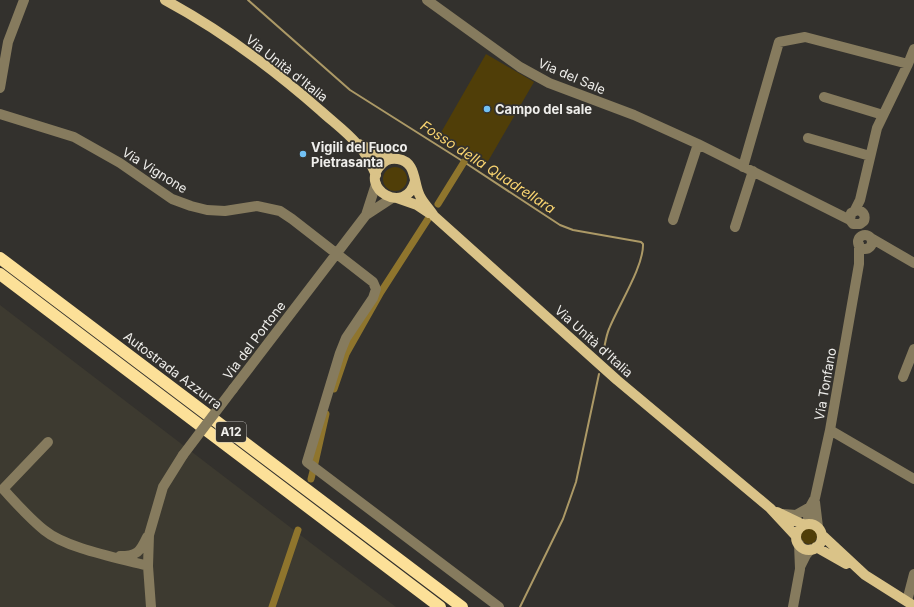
<svg xmlns="http://www.w3.org/2000/svg" width="914" height="607" viewBox="0 0 914 607" font-family="Inter,sans-serif">
	<rect width="100%" height="100%" fill="#33312d"/>
	<!-- built -->
	<path fill="#3d3a30" d="M0 305 320 550 396 607H0Z"/>
	<!-- green -->
	<path fill="#503e08" d="M486 54 534 82 487 163 439 136Z
		M383 179a12 12 0 1 1 24 0a12 12 0 1 1-24 0Z
		M801 536a8 8 0 1 1 16 0a8 8 0 1 1-16 0Z"/>
	<g fill="none" stroke-linecap="round" stroke-linejoin="round">
		<!-- stream -->
		<path stroke="#ac9966" stroke-width="2" d="M248 0 350 90 464 162 560 225 573 230 641 242 643 244C644 266 618 306 609 329 606 336 605 345 603 353
			M520 607 563 519 576 482 599 374"/>
		<!-- canal -->
		<path stroke="#8f752d" stroke-width="7" d="M438 204 464 162
			M334 389 346 354 381 292 428 219
			M315 463 326 414
			M311 479 313 471
			M272 607 298 530"/>
		<!-- minor -->
		<path stroke="#867b5e" stroke-width="10" d="M427 0 520 67 549 83 634 115 698 144 850 220
			M0 88 8 42 24 0
			M824 97 883 115
			M0 114 74 137 120 163 172 199 191 206 207 210 225 211 257 206 280 211 292 219 373 282 376 289 373 298 346 338 340 353 307 462 499 607
			M808 138 870 156
			M743 167 779 42 805 37 908 64
			M855 210 860 200 877 128 908 64 914 49
			M851 213 857 210C863 211 866 215 864 221L860 224H853L850 220 851 214
			M366 215 376 184
			M673 220 698 144
			M735 227 753 171
			M858 242a7 7 0 1 1 14 0a7 7 0 1 1-14 0Z
			M871 238 914 263
			M903 377 914 349
			M233 389 366 215 392 198
			M830 430 914 479
			M48 442 3 489C16 503 29 518 44 530 67 549 119 558 148 566
			M815 502 818 527
			M783 514 796 515 810 507
			M807 524 810 507 815 498 830 430 859 264V244
			M120 556C137 556 140 552 147 537
			M800 567 806 555 811 549
			M907 601 914 574
			M151 607 148 566 149 535 163 487 183 455
			M793 607 800 569 799 544"/>
		<!-- major -->
		<path stroke="#dac388" stroke-width="10" d="M165 0C221 30 273 69 321 111 333 122 347 132 357 144 366 153 371 164 376 175
			M359 144 392 159
			M415 181C406 217 358 188 381 165 385 160 392 158 398 159 417 162 413 183 420 196 423 203 430 209 434 216L617 380 770 508 796 536
			M397 198 417 205 429 213
			M777 512 804 525
			M796 537a13 13 0 1 1 26 0a13 13 0 1 1-26 0Z
			M822 535 865 575 914 606
			M816 547 846 564"/>
		<!-- highway -->
		<path stroke="#fce098" stroke-width="12" d="M0 258 462 607
			M0 274 440 607"/>
		<!-- minor-bridge -->
		<path stroke="#867b5e" stroke-width="10" d="M183 455 233 389"/>
	</g>
	<!-- markers -->
	<g fill="#72c1f5" stroke="#33312d" stroke-width="1.5">
		<circle cx="487" cy="109" r="4"/>
		<circle cx="303" cy="154" r="4"/>
	</g>
	<g text-anchor="middle" stroke-width="3.5" stroke-linejoin="round" paint-order="stroke">
		<!-- shield labels -->
		<rect fill="#33312d" stroke="#b7b5b2" stroke-width="1" x="216" y="422" width="30" height="20" rx="3"/>
		<g font-size="12" font-weight="bold" fill="#efeeeb">
			<text x="231" y="436">A12</text>
		</g>
		<!-- street labels -->
		<g font-size="13" fill="#efeeeb" stroke="#33312d">
			<text transform="translate(287 68) rotate(38)" y="5">Via Unità d'Italia</text>
			<text transform="translate(572 76) rotate(23)" y="5">Via del Sale</text>
			<text transform="translate(155 170) rotate(32)" y="5">Via Vignone</text>
			<text transform="translate(254 340) rotate(-53)" y="5">Via del Portone</text>
			<text transform="translate(594 341) rotate(42)" y="5">Via Unità d'Italia</text>
			<text transform="translate(173 370) rotate(37)" y="5">Autostrada Azzurra</text>
			<text transform="translate(825 384) rotate(-80)" y="5">Via Tonfano</text>
		</g>
		<!-- poi labels -->
		<g font-size="13" font-weight="bold" fill="#efeeeb" stroke="#33312d" text-anchor="start">
			<text x="495" y="114">Campo del sale</text>
			<text x="311" y="152">Vigili del Fuoco<tspan x="311" dy="15">Pietrasanta</tspan></text>
		</g>
		<!-- water labels -->
		<g font-size="14" font-style="italic" fill="#f9d470" stroke="#33312d">
			<text transform="translate(488 167) rotate(33)" y="5">Fosso della Quadrellara</text>
		</g>
	</g>
</svg>
